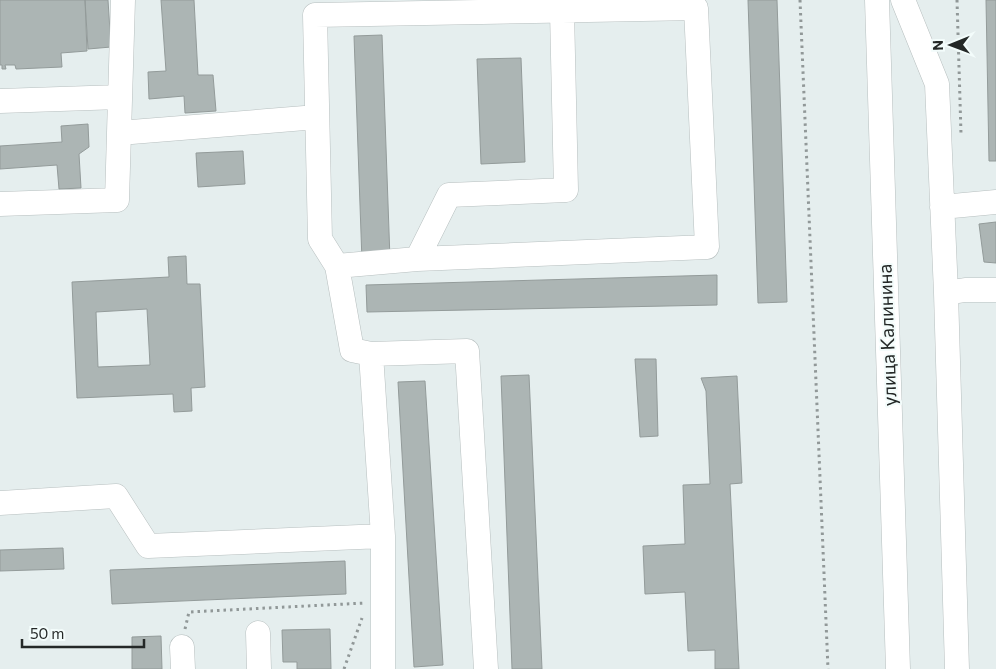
<svg xmlns="http://www.w3.org/2000/svg" width="996" height="669" viewBox="0 0 996 669" font-family="Commissioner,sans-serif">
	<rect width="100%" height="100%" fill="#e5eeee"/>
	<!-- building -->
	<path fill="#acb5b4" stroke="#939b9a" fill-rule="evenodd" d="M0 0H85L87 51 61 53 62 67 16 69 15 65H5L6 69H2V65H0Z
		M85 0H108L111 47 88 49Z
		M161 0H194L198 75H213L216 111 185 113 184 96 149 99 148 72 166 71Z
		M748 0H777L787 302 758 303Z
		M986 0H996V161H989Z
		M382 35 390 259 362 261 354 36Z
		M521 58 525 162 481 164 477 59Z
		M88 124 89 147 79 154 81 188 59 189 57 165 0 169V146L62 142 61 126Z
		M243 151 245 184 198 187 196 153Z
		M996 222V263L984 262 979 224Z
		M186 256 187 284H200L205 387 191 388 192 411 174 412 173 394 77 398 72 282 169 277 168 257ZM147 309 150 365 98 367 96 312Z
		M717 275V305L367 312 366 285Z
		M635 359H656L658 436 640 437Z
		M529 375 542 669H512L501 376Z
		M737 376 742 483 730 484 739 669H715V650L688 651 685 592 645 594 643 546 685 544 683 485 710 484 706 391 701 378Z
		M425 381 443 665 414 667 398 382Z
		M63 548 64 569 0 571V550Z
		M345 561 346 594 112 604 110 570Z
		M330 629 331 669H297V662H283L282 630Z
		M161 636 162 669H132V637Z"/>
	<g fill="none" stroke-linecap="round" stroke-linejoin="round">
		<!-- minor casing -->
		<g stroke="#b7bfbf" stroke-width="25">
			<path id="minor" d="M877 0 898 669
				M903 0 937 84 946 293 957 669
				M0 101 120 97
				M119 133 123 0
				M0 204 117 200 119 133 317 117
				M942 207 996 202
				M417 259 449 195 566 190 562 11
				M337 266 320 239 315 15 696 8 707 247 417 259 337 266 352 350 371 354
				M946 293 965 290H996
				M0 503 116 496 148 546 383 536
				M258 633 259 669
				M182 647 183 669
				M383 669V536L371 354 467 351 486 669"/>
		</g>
		<!-- path -->
		<path stroke="#919898" stroke-width="3" stroke-dasharray="2.5 4" stroke-linecap="butt" d="M800 0 828 669
			M957 0 961 134
			M185 629 189 612 365 603
			M344 669 362 618"/>
		<!-- minor -->
		<use href="#minor" stroke="#fff" stroke-width="24"/>
	</g>
	<g text-anchor="middle" stroke-width="4" stroke-linejoin="round" paint-order="stroke">
		<!-- street labels -->
		<g font-size="19" fill="#242827" stroke="#f3fcfb">
			<text transform="translate(887 335) rotate(-92)" y="7">улица Калинина</text>
		</g>
	</g>
	<!-- north arrow -->
	<g transform="translate(951 45) rotate(269)" stroke="#f3fcfb" stroke-width="4" paint-order="stroke">
	<path d="M0-4L9 19L0 12L-9 19Z" fill="#242827"/>
	<text y="-8" font-size="14" font-weight="bold" text-anchor="middle" fill="#242827">N</text>
	</g>
	<!-- scale -->
	<path d="M22 639v8h122v-8" fill="none" stroke="#242827" stroke-width="2.5"/>
	<text x="30" y="639" font-size="15" fill="#242827" stroke="#f3fcfb" stroke-width="4" paint-order="stroke">50 m</text>
</svg>
